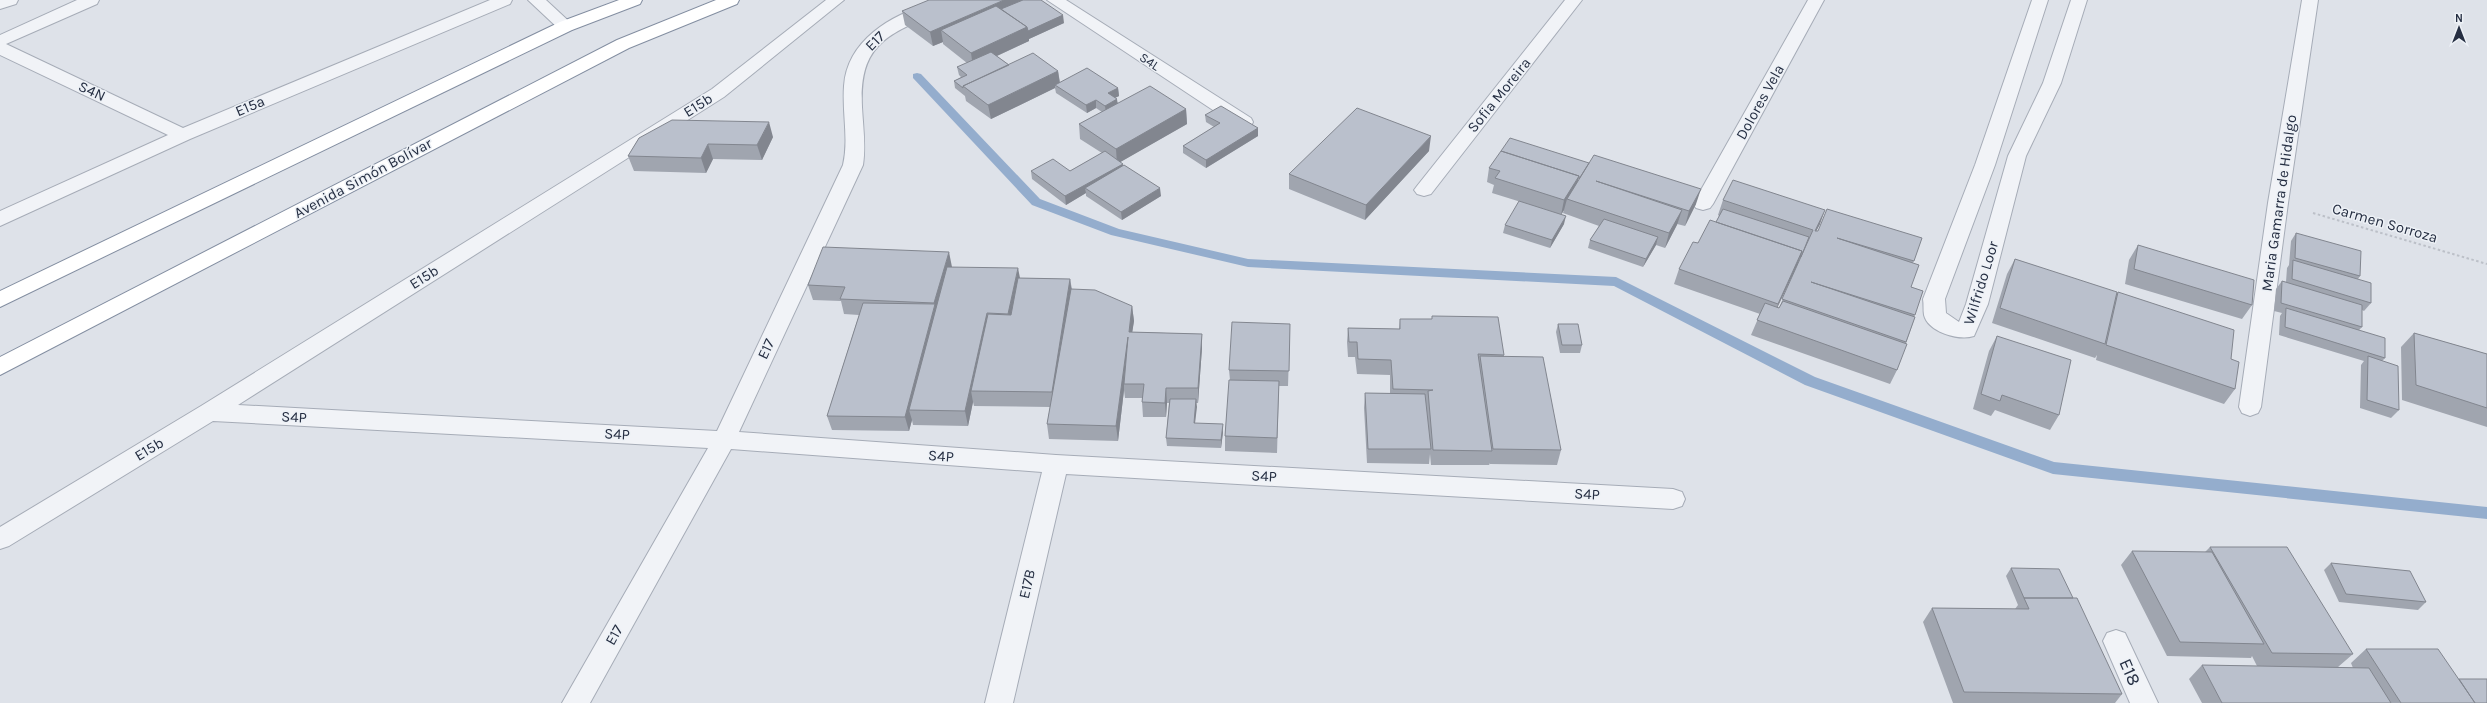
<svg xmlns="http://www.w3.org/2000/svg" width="2487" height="703" viewBox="0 0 2487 703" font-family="Karla,sans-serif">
	<rect width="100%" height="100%" fill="#dee2e9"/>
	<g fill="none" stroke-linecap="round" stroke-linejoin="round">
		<!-- stream -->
		<path fill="#94adcd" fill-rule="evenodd" d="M917 73 921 74 1040 199 1119 229 1248 259 1616 277 1815 377 2054 462 2487 507V519L2053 474 1805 385 1614 286 1248 267 1111 235 1032 205 913 78V74Z"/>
		<!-- minor casing -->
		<g stroke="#a6acb7" stroke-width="2">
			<path id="minor" d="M0 0H18L16 4 0 9Z
				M77 0H99L97 4 6 44 183 128 490 0H512L510 4 190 139 0 226V211L168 135 0 55V35Z
				M528 0H546L574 26 572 30H560Z
				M826 0H844L724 97 238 405 717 431 843 165C849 139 842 113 844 86 847 41 891 14 931 4L937 5 939 9 937 13C886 35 859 45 862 107 863 127 866 145 863 165L739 432 1056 455 1673 489 1682 492 1685 499 1682 506 1673 509 1066 474 1013 703H985L1042 472 731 449 590 703H562L708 448 213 421 9 546 0 549V527L201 406 712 89Z
				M1047 0H1066L1251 118 1253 122 1251 126H1237Z
				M1565 0H1582L1431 194 1424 196 1417 194 1414 190 1417 186Z
				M1808 0H1824L1713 204 1710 208 1703 210 1696 208 1693 204Z
				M2032 0H2048L1995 165 1945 299 1946 313 1959 322 1966 304 2008 156 2043 83 2071 0H2087L2061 83 2026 156 1988 304 1974 336C1959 341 1928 332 1924 315 1923 310 1924 304 1923 299L1975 165Z
				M2302 0H2318L2288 203 2261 407 2258 413 2250 416 2242 413 2239 407 2268 203Z
				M2116 630 2125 633 2158 703H2130L2103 641 2107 633Z"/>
		</g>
		<!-- highway casing -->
		<g stroke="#838ea1" stroke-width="2">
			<path id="highway" d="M619 0H642L640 4 572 30 0 307V291L560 22Z
				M716 0H739L737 4 629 48 0 375V357L617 40Z"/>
		</g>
		<!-- path -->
		<path stroke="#bcc0c8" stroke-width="2" stroke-dasharray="2.5 2.5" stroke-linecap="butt" d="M2313 213 2487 264"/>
		<!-- minor -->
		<use href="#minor" fill="#f1f3f7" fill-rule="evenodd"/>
		<!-- highway -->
		<use href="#highway" fill="#fff" fill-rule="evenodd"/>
	</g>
	<!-- wall -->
	<path fill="#a0a5af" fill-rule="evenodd" d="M902 11 1064 23 1029 39V41L997 56 1009 65 1058 71 1060 82 1118 88 1119 96 1115 98 1118 103 1186 109 1187 124 1120 162 1123 165 1161 196 1122 220 1086 196V193L1066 205 1032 179 1031 171H1070L1102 153 1080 139 1079 124 1102 112 1096 108 1087 113 1056 93 1055 88 991 119 966 101 965 96 955 88 954 81 961 77 959 75 957 67 967 63 943 44V42L933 46 905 25Z
		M1205 115 1258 128V136L1206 168 1183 153V146L1214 127 1206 122Z
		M773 137 762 160 713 159 706 173 634 171 628 156 639 138Z
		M1429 151 1365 220 1289 189V174Z
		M1489 168 1696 204 1685 226 1677 224 1665 248 1656 245 1643 267 1588 248 1590 240 1599 226 1563 213 1564 210 1561 215 1564 224 1550 248 1503 233 1505 225 1521 202 1492 193 1494 185 1487 182Z
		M1723 200 1820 224 1816 231 1922 238 1913 263 1911 287 1923 291 1914 317H1915L1897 370 1890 384 1751 335 1760 314 1674 284 1679 269 1698 243 1716 222 1719 216 1718 215ZM1797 265 1779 308 1777 307Z
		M2296 233 2360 276 2358 279 2371 303 2364 311 2362 310V327L2359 330 2385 358 2382 361 2399 410 2391 418 2360 408 2361 365 2364 361 2279 335 2280 316 2282 313 2274 311 2276 289 2282 281 2286 282 2287 268 2289 265 2291 241Z
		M2138 245 2252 305 2242 319 2125 284 2129 260Z
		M2015 259 2117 294 2118 292 2231 359 2235 389 2224 404 2096 360 2097 355 2095 358 1992 323 2007 274Z
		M952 267 1020 278 1070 279 1072 289 1132 306 1134 321 1132 332 1202 334V348L1198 403H1196L1195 423 1223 432 1221 448 1167 446 1166 438 1169 403H1167L1166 417H1143L1142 402V398H1125L1124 390 1118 441 1049 439 1047 424 1050 407 974 406 973 402 968 426 913 425 912 420 909 431 832 430 827 416 859 315 844 314 841 301 813 300 808 285Z
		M1432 316 1504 355V357L1561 450 1557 465 1490 464V463L1489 465H1431L1430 454 1429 464 1367 463 1364 408 1365 393H1390V375L1357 374 1355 357H1348L1347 342 1348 328 1399 329 1400 319H1432Z
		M1290 324 1288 386H1279L1277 453 1225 451V436L1230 380 1229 370Z
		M1558 324 1582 345 1580 353H1560L1556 332Z
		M2414 333 2487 354V427L2402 400 2401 347Z
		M1997 336 2059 415 2050 430 1995 410 1991 416 1973 409 1989 351Z
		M2210 547 2353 654 2338 667 2353 668 2351 663 2366 649 2459 679 2487 703H2202L2189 679 2202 665 2257 666 2252 656 2251 658 2167 656 2121 565 2132 551 2205 552Z
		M2331 563 2426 602 2418 610 2339 602 2324 570Z
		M2011 568 2073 598 2122 694 2115 703H1953L1923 622 1932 608 2015 609 2018 605 2006 576Z"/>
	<!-- shaded-wall -->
	<path fill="#82868f" d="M1004 0H1025V6L941 30 943 42 933 46 930 32Z
		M1063 15 1064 23 1029 39V41L973 67 971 53 1027 27Z
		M1058 71 1060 85H1055V88L991 119 988 105Z
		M1118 88 1119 96 1108 101V93Z
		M1117 99 1118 107 1106 114 1105 106Z
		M1096 100V108L1087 113 1086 105Z
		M1186 109 1187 124 1117 164 1116 149Z
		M769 122 773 137 762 160 757 145Z
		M1258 128V136L1206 168V160Z
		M1431 136 1429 151 1365 220 1366 205Z
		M708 144 713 159 706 173 701 158Z
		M1123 164V172L1085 188 1086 193 1066 205 1065 196Z
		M1579 176 1578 182 1567 199 1564 210 1561 215 1564 200Z
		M1160 188 1161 196 1122 220 1121 212Z
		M1701 189 1696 204 1685 226 1689 211Z
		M1682 210 1677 225 1665 248 1669 233Z
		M1825 210 1820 224 1809 245 1815 231Z
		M1566 216 1564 224 1550 248 1552 240Z
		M1658 237 1656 245 1643 267 1646 259Z
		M1802 251 1797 266 1772 319 1778 304Z
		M949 252 952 267 909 410 912 420 909 431 905 417 935 305 934 303Z
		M1018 268 1021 283 1011 328 1008 314Z
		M1070 279 1072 294 1054 407 1052 392Z
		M1132 306 1134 321 1130 347 1129 332Z
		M987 313 990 328 971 391 973 402 968 426 965 411Z
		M1202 334V348L1198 403V388Z
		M1128 337 1124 384V390L1118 441 1116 426Z
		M1166 388 1167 403 1166 417 1165 403Z
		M1196 399 1197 407 1194 431V423Z
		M1223 424V432L1221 448V440Z"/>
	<!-- building -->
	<path fill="#bac0cc" stroke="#82868f" d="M929 0H1004L930 32 902 11Z
		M1023 0H1041L1063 15 1028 31 1027 27 1001 9Z
		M996 6 1027 27 971 53 941 30Z
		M991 52 1009 65 963 86V88L954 81 967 75 957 67Z
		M1033 53 1058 71 988 105 963 86Z
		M1087 68 1118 88 1108 93 1117 99 1105 106 1096 100 1086 105 1055 85Z
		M1150 86 1186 109 1116 149 1079 124Z
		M1221 106 1258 128 1206 160 1183 146 1220 123 1205 115Z
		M1357 108 1431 136 1366 205 1289 174Z
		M672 120 769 122 757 145 708 144 701 158 628 156 639 138Z
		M1510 138 1589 163 1579 179V176L1501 151Z
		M1105 151 1123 164 1065 196 1031 171 1053 159 1070 171Z
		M1501 151 1579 176 1564 200 1495 178 1500 171 1489 168Z
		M1594 155 1701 189 1689 211 1596 181 1682 210 1669 233 1567 199Z
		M1124 165 1160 188 1121 212 1085 188Z
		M1733 180 1825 210 1815 231H1818L1827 209 1922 238 1914 261 1837 238 1919 265 1911 287 1923 291 1915 315 1811 282 1915 317 1906 342 1782 299 1813 230 1723 200Z
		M1519 201 1566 216 1552 240 1505 225Z
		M1723 209 1809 237 1801 257H1800L1802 251 1716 222Z
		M1604 219 1658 237 1646 259 1590 240Z
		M1710 220 1802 251 1778 304 1679 269 1693 242 1698 243Z
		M2296 233 2361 251 2360 276 2295 258Z
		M2138 245 2254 280 2252 305 2134 269Z
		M823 247 949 252 934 303 840 299 845 287 808 285Z
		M2015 259 2117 292 2105 344 2000 308Z
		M2293 260 2371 283V303L2292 279Z
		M947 267 1018 268 1008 314 987 313 965 411 909 410Z
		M1018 278 1070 279 1052 392 971 391 988 314 1011 315Z
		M2282 281 2362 305V327L2281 303Z
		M1071 289 1095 290 1132 306 1129 332 1202 334 1198 388H1166L1165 403 1142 402 1144 384H1124L1128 337 1116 426 1047 424Z
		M2118 292 2234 330 2231 359 2239 362 2235 389 2106 345Z
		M1783 301 1907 344 1897 370 1757 320 1765 303 1779 308Z
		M863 303 935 304 905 417 827 416Z
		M2286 308 2385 338V358L2285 327Z
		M1432 316 1498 317 1504 355 1478 354 1492 451 1433 450 1428 391 1433 390 1393 389 1391 360 1358 359 1357 342H1349L1348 328 1400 329V319H1432Z
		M1232 322 1290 324 1289 371 1229 370Z
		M1558 324H1578L1582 345H1562Z
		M2414 333 2487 354V408L2416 385Z
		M1997 336 2071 360 2059 415 2002 395 2000 401 1981 394Z
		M1480 356 1543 357 1561 450 1493 449Z
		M2368 356 2398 366 2399 410 2367 400Z
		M1229 380 1279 381 1277 438 1225 436Z
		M1365 393 1425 394 1431 449H1368Z
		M1170 399H1196L1194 423 1223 424 1221 440 1166 438Z
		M2210 547H2287L2353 654 2272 653Z
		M2132 551 2212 552 2264 644 2180 642Z
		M2331 563 2410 571 2426 602 2346 594Z
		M2011 568 2059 569 2073 598H2024Z
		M2024 598H2077L2122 694 1964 692 1932 608 2029 609Z
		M2366 649H2438L2475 703H2401Z
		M2202 665 2369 668 2391 703H2222Z
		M2459 679H2487V703H2475Z"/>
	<g text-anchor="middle" stroke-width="3" stroke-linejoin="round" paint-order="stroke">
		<!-- far-street labels -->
		<g font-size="13" fill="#252e42" stroke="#edf1f6">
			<text transform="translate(1150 61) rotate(33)" y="5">S4L</text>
		</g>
		<!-- street labels -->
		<g font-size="15" fill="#252e42" stroke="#edf1f6">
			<text transform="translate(875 41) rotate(-45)" y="5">E17</text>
			<text transform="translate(92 91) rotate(25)" y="5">S4N</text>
			<text transform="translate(1499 95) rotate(-51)" y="5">Sofia Moreira</text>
			<text transform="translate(1760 102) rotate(-61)" y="5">Dolores Vela</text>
			<text transform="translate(698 105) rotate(-32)" y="5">E15b</text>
			<text transform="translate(250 106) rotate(-23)" y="5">E15a</text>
			<text transform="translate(363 178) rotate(-28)" y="5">Avenida Simón Bolívar</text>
			<text transform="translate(2279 203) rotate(-82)" y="5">Maria Gamarra de Hidalgo</text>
			<text transform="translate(2385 223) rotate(16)" y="5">Carmen Sorroza</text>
			<text transform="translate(424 277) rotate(-32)" y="5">E15b</text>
			<text transform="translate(1981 283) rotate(-73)" y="5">Wilfrido Loor</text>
			<text transform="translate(766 349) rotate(-65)" y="5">E17</text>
			<text transform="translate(294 417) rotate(3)" y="5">S4P</text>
			<text transform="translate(617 434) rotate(3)" y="5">S4P</text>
			<text transform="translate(149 449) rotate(-31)" y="5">E15b</text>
			<text transform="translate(941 456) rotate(4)" y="5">S4P</text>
			<text transform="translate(1264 476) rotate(3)" y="5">S4P</text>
			<text transform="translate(1587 494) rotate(3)" y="5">S4P</text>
			<text transform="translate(1027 584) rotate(-77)" y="5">E17B</text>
			<text transform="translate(614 635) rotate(-61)" y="5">E17</text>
		</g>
		<!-- near-street labels -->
		<g font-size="18" fill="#252e42" stroke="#edf1f6">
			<text transform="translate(2130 672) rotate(66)" y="6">E18</text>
		</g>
	</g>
	<!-- north arrow -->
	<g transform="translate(2459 28)" stroke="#edf1f6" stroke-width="3" paint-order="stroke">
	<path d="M0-3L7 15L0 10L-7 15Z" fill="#252e42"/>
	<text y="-6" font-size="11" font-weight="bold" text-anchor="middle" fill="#252e42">N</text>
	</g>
</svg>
